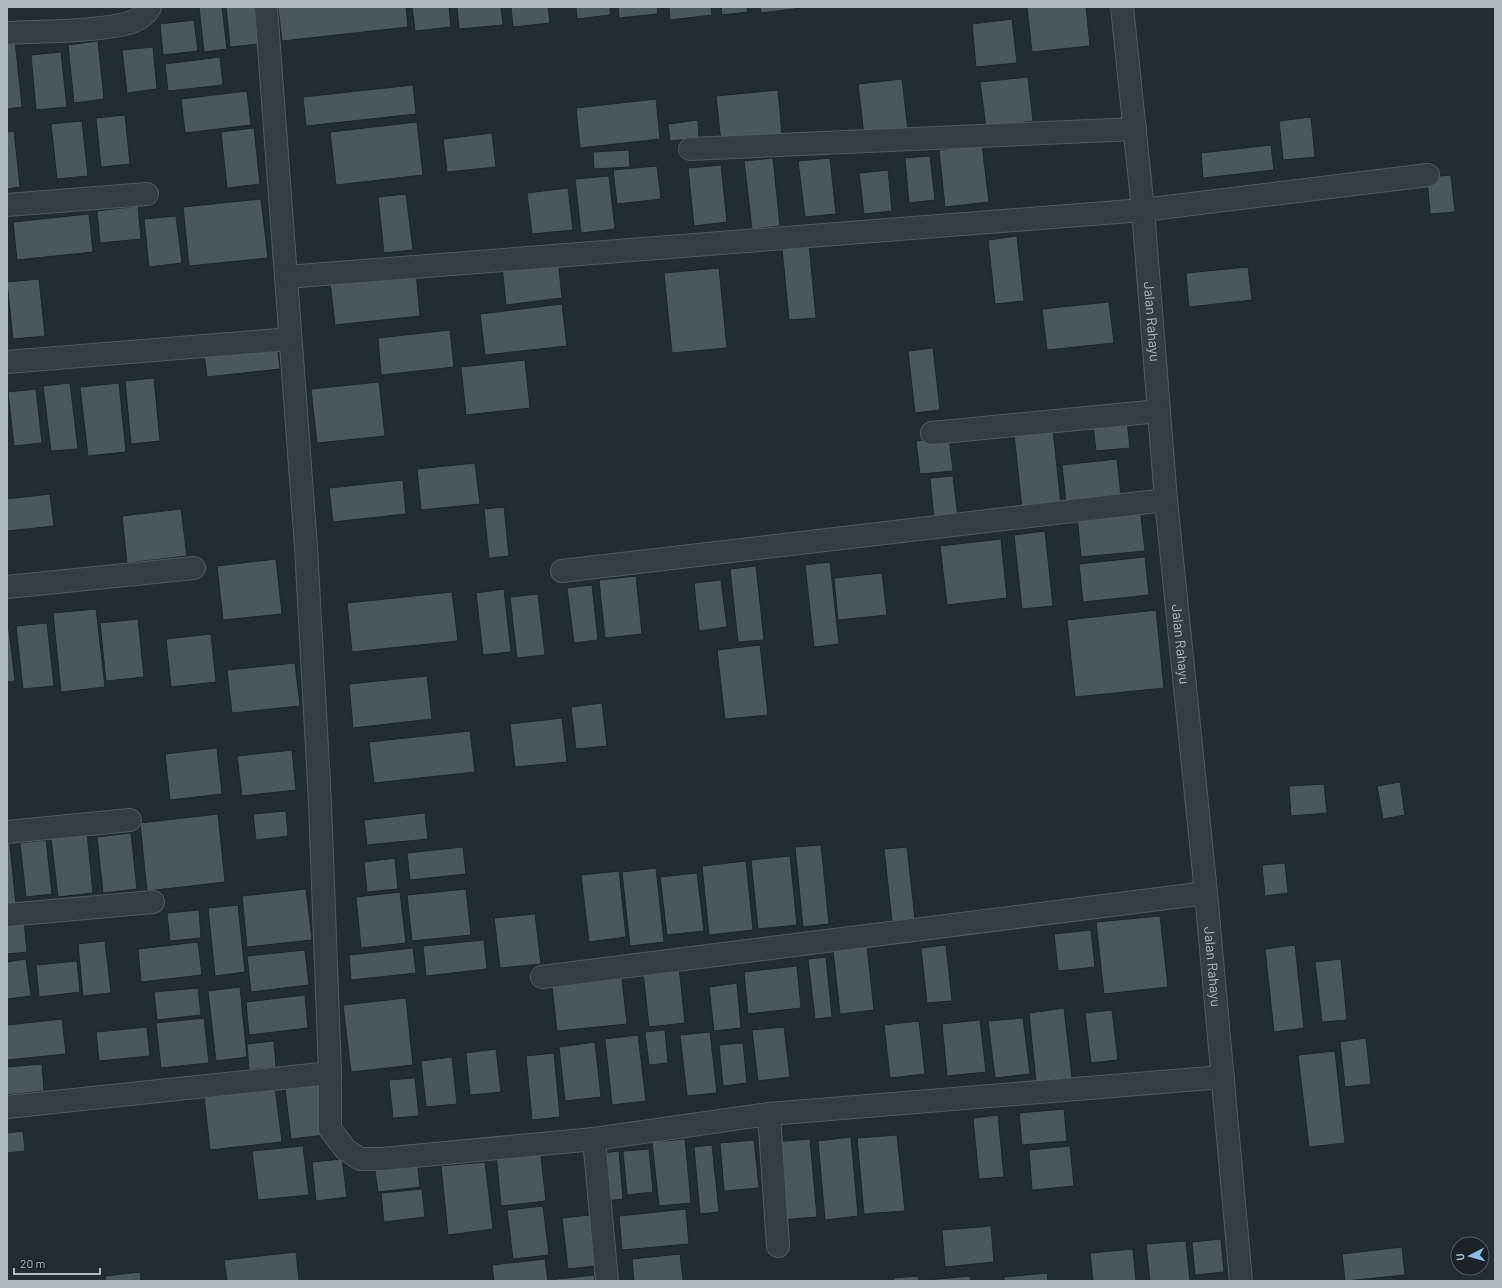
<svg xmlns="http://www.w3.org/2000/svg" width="1502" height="1288" viewBox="0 0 1502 1288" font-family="Barlow,sans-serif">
	<rect width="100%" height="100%" fill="#222c33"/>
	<!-- building -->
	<path fill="#4b575f" stroke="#1d242b" d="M199 7H222L227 49 204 52Z
		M226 7H255L259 44 230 47Z
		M278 7H406L408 27 282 41Z
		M412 7H449L451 27 415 31Z
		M457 7H501L503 25 459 29Z
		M511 7H548L550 23 513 27Z
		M576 7H610V15L577 19Z
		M618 7H657L658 14 619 18Z
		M669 7H711L712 15 670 20Z
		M721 7H747L748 12 722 15Z
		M760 7H802V8L761 13Z
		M1027 7H1086L1090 46 1032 52Z
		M1012 19 1017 63 976 67 972 24Z
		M194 20 198 51 163 55 160 24Z
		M15 40 22 107 7 109V41Z
		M98 41 104 99 74 103 68 45Z
		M153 47 157 89 127 93 122 50Z
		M61 52 67 107 36 110 31 55Z
		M220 57 223 85 168 91 165 64Z
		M1028 77 1033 121 986 127 980 82Z
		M902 79 908 130 864 135 858 84Z
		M413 85 416 114 306 126 303 97Z
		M778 90 782 135 721 142 716 96Z
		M247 91 251 125 185 133 181 99Z
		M656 99 660 139 580 148 576 108Z
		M125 115 130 164 101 167 96 118Z
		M1311 117 1315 157 1283 160 1279 121Z
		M698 120 699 138 670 141 668 124Z
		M82 121 88 176 57 179 51 124Z
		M417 122 423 175 336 185 330 132Z
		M254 128 260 184 227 188 221 132Z
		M14 131 20 187 7 189V132Z
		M492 133 496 167 447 172 443 139Z
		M982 145 989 202 945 207 939 150Z
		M1271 145 1274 170 1203 178 1201 153Z
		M629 150 630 167 594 169 593 152Z
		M930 156 935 200 909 203 905 158Z
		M773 158 780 226 752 229 744 161Z
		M830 158 836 214 805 217 798 161Z
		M721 165 727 222 694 226 688 168Z
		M657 166 661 199 617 204 613 170Z
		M888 170 892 211 864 214 859 173Z
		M1451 175 1455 212 1430 214 1427 177Z
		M609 176 615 229 581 233 575 179Z
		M568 188 573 230 532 234 527 193Z
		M406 194 413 250 384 253 378 197Z
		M261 199 268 258 189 266 183 207Z
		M138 206 141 239 100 243 97 211Z
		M89 214 93 252 17 260 13 222Z
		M176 216 182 263 149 267 144 219Z
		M1017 236 1024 301 995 304 988 240Z
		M809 244 816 318 789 320 782 248Z
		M558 259 562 298 506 305 502 265Z
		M1248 267 1252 300 1189 307 1186 273Z
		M719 268 727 348 672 353 664 273Z
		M416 272 420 316 335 325 330 282Z
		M39 279 45 336 13 339 7 282Z
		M1109 302 1114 343 1047 350 1042 309Z
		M562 304 567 346 485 355 480 314Z
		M450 330 454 367 381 375 378 338Z
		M277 345 280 369 207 377 204 353Z
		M933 348 940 410 915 413 908 351Z
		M525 360 530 408 466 415 461 367Z
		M154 378 160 441 131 444 125 381Z
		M379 382 385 436 317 443 311 389Z
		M70 383 78 449 51 451 43 386Z
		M119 383 126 452 88 456 80 387Z
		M36 389 42 443 14 446 8 392Z
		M1127 421 1130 448 1096 451 1093 425Z
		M1053 429 1061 505 1022 509 1014 434Z
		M949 438 953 471 920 474 916 441Z
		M1117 459 1121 496 1066 502 1062 465Z
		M475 463 480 504 421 510 417 469Z
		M953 476 958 517 934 520 930 478Z
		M403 480 406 514 333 522 329 488Z
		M50 494 54 526 7 531V499Z
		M504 507 509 556 489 558 484 509Z
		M1140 508 1145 551 1081 557 1077 515Z
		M181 509 187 556 127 563 122 516Z
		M1045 531 1053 606 1022 609 1014 535Z
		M1001 539 1007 598 947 605 940 546Z
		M1145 557 1149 595 1083 602 1079 564Z
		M276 559 282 614 223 620 217 566Z
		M830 562 839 644 814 647 805 565Z
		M756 566 764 640 738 642 730 569Z
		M882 573 887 615 838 620 834 578Z
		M636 576 642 634 605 638 599 580Z
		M721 580 727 627 699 631 694 583Z
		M592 585 598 640 574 643 567 588Z
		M504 589 511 652 483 655 476 593Z
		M452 592 458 641 352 652 347 603Z
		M538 594 545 655 517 658 510 597Z
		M96 609 105 687 61 692 53 613Z
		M1156 610 1164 688 1075 697 1067 620Z
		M138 619 144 677 106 681 100 623Z
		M47 623 54 686 23 689 16 626Z
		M7 630H9L15 681 7 682Z
		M211 634 216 682 171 687 166 639Z
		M760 645 768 715 725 719 717 650Z
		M295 663 300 706 232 713 227 670Z
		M427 676 432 719 353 728 349 684Z
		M602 703 607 746 576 749 571 707Z
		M562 718 567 762 515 767 510 724Z
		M470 731 475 772 374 783 369 742Z
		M217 748 222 794 170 800 165 754Z
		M292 750 296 790 242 796 237 756Z
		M1400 782 1405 815 1383 819 1377 786Z
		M1324 784 1327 813 1291 816 1289 786Z
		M286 811 288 836 256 840 253 814Z
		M425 813 428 839 367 845 364 820Z
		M218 814 225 882 147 891 140 823Z
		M87 833 93 893 58 897 51 838Z
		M131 833 137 889 103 893 97 837Z
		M9 836 16 905 7 906V837Z
		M46 840 52 894 26 897 20 843Z
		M821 845 829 924 803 927 795 847Z
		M463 847 466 874 410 880 407 853Z
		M907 847 915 919 892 921 884 849Z
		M790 856 797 925 758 929 751 860Z
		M395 858 398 889 367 892 364 862Z
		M746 861 753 930 709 935 702 866Z
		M1285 863 1288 893 1265 896 1262 865Z
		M656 868 664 942 630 946 622 872Z
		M619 871 626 937 589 942 581 875Z
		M697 873 704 931 667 935 660 877Z
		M306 889 312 940 247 947 242 896Z
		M466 889 471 935 412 941 407 895Z
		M400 892 406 943 361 948 356 897Z
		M238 905 245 972 215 976 208 908Z
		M199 910 201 938 170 941 167 913Z
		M535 914 541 964 500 968 494 918Z
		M1160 916 1168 987 1104 994 1096 922Z
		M24 920 27 952 7 954V922Z
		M1091 930 1095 967 1058 971 1054 934Z
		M484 940 487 969 426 976 423 946Z
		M105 941 111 993 83 996 78 944Z
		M198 942 202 975 141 982 138 949Z
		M946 945 952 1001 927 1003 921 948Z
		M1295 945 1304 1028 1274 1032 1265 949Z
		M867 946 874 1010 840 1014 833 950Z
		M413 948 416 973 351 980 349 955Z
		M305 950 309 985 251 992 247 956Z
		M826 957 832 1017 815 1019 808 959Z
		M26 959 31 996 7 999V962Z
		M1341 959 1347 1020 1322 1022 1315 962Z
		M77 961 80 992 39 997 36 965Z
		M797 966 801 1008 748 1014 744 972Z
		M679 967 685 1023 649 1027 643 972Z
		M621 970 627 1024 557 1031 551 978Z
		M737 983 741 1028 714 1031 709 987Z
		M240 987 247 1057 216 1061 208 991Z
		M198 988 201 1015 157 1020 154 992Z
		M305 995 308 1028 249 1035 246 1002Z
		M406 998 413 1065 351 1072 343 1005Z
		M1064 1008 1072 1078 1036 1082 1029 1013Z
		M1112 1010 1118 1060 1091 1063 1085 1013Z
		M204 1018 209 1063 161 1068 156 1023Z
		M1023 1018 1030 1074 995 1078 988 1021Z
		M62 1019 66 1054 7 1060V1025Z
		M980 1020 986 1072 947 1076 942 1024Z
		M919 1021 925 1074 890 1078 884 1025Z
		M147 1027 150 1056 99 1061 96 1032Z
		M784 1027 790 1077 758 1081 752 1030Z
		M665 1030 668 1063 649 1065 645 1032Z
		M710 1032 717 1093 687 1096 680 1035Z
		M638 1035 646 1101 612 1105 605 1039Z
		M1366 1038 1371 1084 1345 1087 1340 1042Z
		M274 1041 276 1067 249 1070 247 1044Z
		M595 1042 601 1097 565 1101 559 1047Z
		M743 1043 747 1083 723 1086 719 1045Z
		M496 1049 501 1092 470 1095 466 1053Z
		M1335 1051 1345 1143 1309 1147 1298 1055Z
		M554 1053 560 1117 532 1120 526 1056Z
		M452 1057 457 1104 426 1107 421 1061Z
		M42 1064 44 1091 7 1095V1067Z
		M415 1078 419 1116 393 1118 389 1080Z
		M319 1085 325 1135 291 1139 285 1088Z
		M275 1087 282 1142 210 1150 204 1095Z
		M1064 1109 1067 1141 1022 1145 1019 1113Z
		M998 1115 1004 1177 979 1179 973 1118Z
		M23 1131 25 1151 7 1153V1133Z
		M897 1135 905 1211 864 1214 857 1138Z
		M851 1137 858 1216 825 1220 818 1141Z
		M685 1139 691 1203 659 1206 652 1142Z
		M810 1139 817 1217 780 1220 773 1142Z
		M754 1140 759 1188 724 1191 720 1143Z
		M712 1145 719 1212 700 1214 694 1147Z
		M303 1146 309 1195 258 1200 252 1151Z
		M1070 1146 1074 1186 1032 1190 1029 1150Z
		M540 1148 546 1201 501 1206 496 1153Z
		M649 1149 653 1192 627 1195 623 1151Z
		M619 1151 623 1199 607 1201 603 1153Z
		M342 1159 347 1197 316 1201 312 1162Z
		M417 1159 420 1187 378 1192 374 1163Z
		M485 1162 493 1229 448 1235 441 1166Z
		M422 1189 425 1217 384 1222 381 1193Z
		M543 1206 549 1255 513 1259 507 1210Z
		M686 1209 689 1244 622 1250 619 1216Z
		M590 1215 596 1266 568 1269 562 1218Z
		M991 1226 994 1262 945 1267 942 1230Z
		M1221 1239 1224 1272 1195 1275 1192 1242Z
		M1186 1241 1190 1281H1150L1146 1244Z
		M1402 1247 1405 1275 1345 1281 1342 1254Z
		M1133 1249 1136 1281H1093L1090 1253Z
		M296 1252 299 1281H227L224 1260Z
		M680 1254 683 1281H634L632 1259Z
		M545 1259 548 1281H494L492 1265Z
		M140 1272 141 1281H106L105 1276Z
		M1047 1273 1048 1281H1004V1277Z
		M594 1275 595 1281H557V1279Z
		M918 1276 919 1281H894L893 1278Z
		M970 1276 971 1281H927V1280Z"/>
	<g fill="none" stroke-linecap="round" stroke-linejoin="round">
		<!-- minor casing -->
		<g stroke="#535b62" stroke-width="24">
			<g id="minor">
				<path d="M266 7 306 547 320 803 330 1073V1129L346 1150 360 1159H382L594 1139 769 1114 1223 1077"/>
				<path id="s1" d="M1122 7 1143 210 1166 500 1206 893 1241 1281"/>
				<path d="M7 33C44 31 94 32 129 23 138 20 146 15 150 7"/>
				<path d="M690 149 1135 129"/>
				<path d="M7 205 147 194"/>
				<path d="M286 277 1143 210 1428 175"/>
				<path d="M7 362 290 339"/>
				<path d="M932 433 1159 411"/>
				<path d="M562 571 1166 500"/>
				<path d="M7 587 194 568"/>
				<path d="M7 832 130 820"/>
				<path d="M7 915 153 902"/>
				<path d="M542 977 1206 893"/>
				<path d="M7 1107 330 1073"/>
				<path d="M769 1114 778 1246"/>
				<path d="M594 1139 607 1281"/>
			</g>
		</g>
		<!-- minor -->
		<use href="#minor" stroke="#353d44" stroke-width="22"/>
	</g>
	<g text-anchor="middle" stroke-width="4" stroke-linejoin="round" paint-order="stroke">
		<!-- street labels -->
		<g font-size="14" fill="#afb9c1" stroke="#1b2229">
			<text dy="5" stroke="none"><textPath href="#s1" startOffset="316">Jalan Rahayu</textPath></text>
			<text dy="5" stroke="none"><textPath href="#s1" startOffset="640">Jalan Rahayu</textPath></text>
			<text dy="5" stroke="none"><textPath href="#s1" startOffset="964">Jalan Rahayu</textPath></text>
		</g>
	</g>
	<!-- border -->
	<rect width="1502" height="1288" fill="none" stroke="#afb9c1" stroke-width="16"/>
	<!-- north arrow -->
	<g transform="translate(1470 1256) rotate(264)"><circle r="19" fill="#1b2229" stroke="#565e66"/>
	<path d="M0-3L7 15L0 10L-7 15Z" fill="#8dbde8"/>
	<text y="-6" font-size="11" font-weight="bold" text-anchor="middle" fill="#afb9c1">U</text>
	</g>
	<!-- scale -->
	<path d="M14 1268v6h86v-6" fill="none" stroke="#afb9c1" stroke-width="2"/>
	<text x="20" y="1268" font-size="12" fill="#afb9c1" stroke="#1b2229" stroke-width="3" paint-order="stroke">20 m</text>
</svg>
